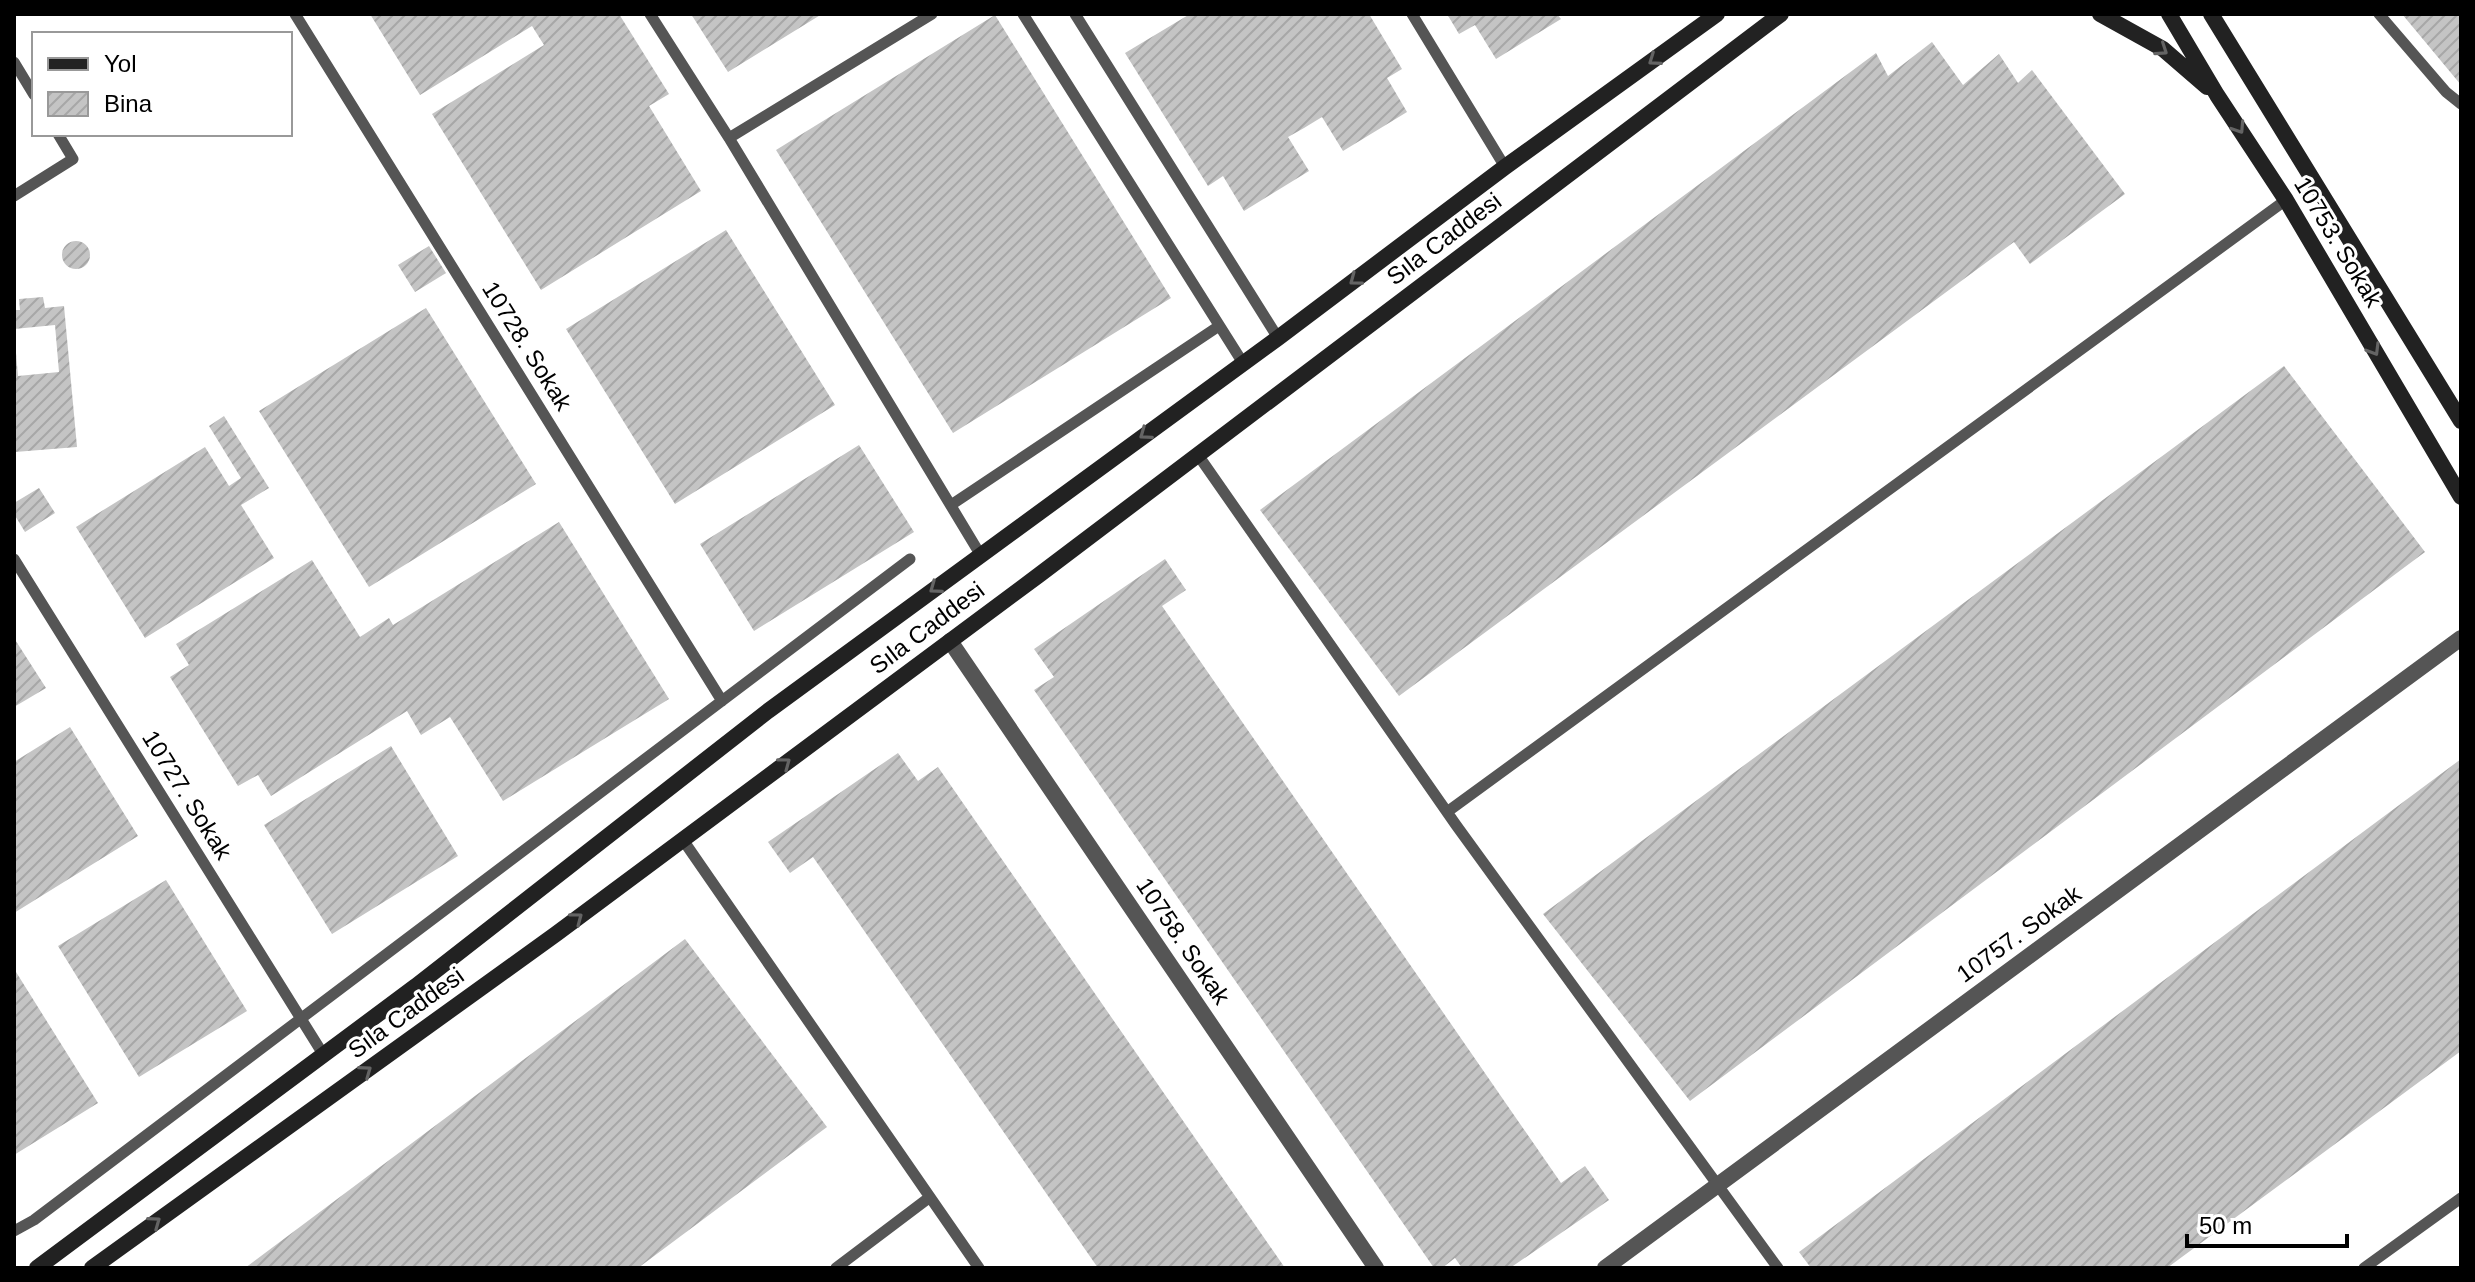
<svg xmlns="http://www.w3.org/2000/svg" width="2475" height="1282" viewBox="0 0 2475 1282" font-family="Arial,sans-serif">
	<defs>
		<pattern id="building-hatch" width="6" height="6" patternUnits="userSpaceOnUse" patternTransform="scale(2)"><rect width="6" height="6" fill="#c4c4c4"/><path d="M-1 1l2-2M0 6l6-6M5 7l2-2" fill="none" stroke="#a7a7a7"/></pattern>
	</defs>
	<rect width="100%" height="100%" fill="#fff"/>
	<!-- building -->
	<path fill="url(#building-hatch)" d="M370 14H619L669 94 649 106 701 191 541 290 432 114 544 45 532 26 420 95Z
		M691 14H822L728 72Z
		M1190 14H1369L1402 69 1387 78 1407 112 1343 151 1322 117 1304 128 1288 137 1309 171 1244 211 1223 176 1208 186 1125 53Z
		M1447 14H1557L1561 19 1496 59 1475 25 1459 34Z
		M2402 14H2461V85Z
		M995 15 1171 298 953 433 776 150Z
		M1932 42 1963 85 1999 54 2018 83 2032 70 2125 194 2030 264 2014 242 1399 696 1260 510 1876 53 1888 76Z
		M726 230 835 405 675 504 566 329Z
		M62 255a14 14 0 1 1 28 0a14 14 0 1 1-28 0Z
		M429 246 446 273 415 292 398 265Z
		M43 297 45 308 64 306 77 447 15 452 14 353H16L18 376 59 372 55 325 14 329V310H20L19 299Z
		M426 308 536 484 369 587 259 411Z
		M2284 366 2425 552 1690 1101 1543 914Z
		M224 416 269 488 241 505 274 558 145 638 76 527 205 447 229 486 241 478 209 426Z
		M859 445 914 532 754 631 700 544Z
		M39 488 55 513 25 532 14 514V503Z
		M559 522 669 699 503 801 450 717 421 735 407 711 271 796 258 775 238 786 170 677 189 665 176 644 312 560 360 637 389 618 393 625Z
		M1165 559 1186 590 1162 606 1561 1183 1585 1166 1609 1200 1510 1268H1462L1455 1258 1442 1268H1434L1034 690 1054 677 1034 649Z
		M14 638 46 688 14 707Z
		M70 727 138 836 14 913V762Z
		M391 746 458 856 332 934 264 825Z
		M898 753 918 781 938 767 1285 1268H1098L813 857 790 873 768 842Z
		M2461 759V1051L2167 1268H1811L1799 1252Z
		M166 880 247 1011 139 1077 58 946Z
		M685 939 827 1127 638 1268H245Z
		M16 972 98 1103 14 1155V973Z"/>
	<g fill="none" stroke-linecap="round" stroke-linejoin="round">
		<!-- lane -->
		<path stroke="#555" stroke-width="11" d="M295 14 722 701
			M650 14 729 138 980 554
			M1023 14 1243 363
			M1075 14 1278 338
			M1412 14 1505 167
			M2379 14 2446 92 2461 104
			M14 62 34 95
			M729 138 932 14
			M14 196 73 159 58 134
			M1198 455 1456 825 1778 1268
			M951 505 1219 326
			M14 559 323 1054
			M1447 812 2286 200
			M683 840 979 1268
			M14 1231 34 1220 910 559
			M836 1268 930 1197
			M2364 1268 2461 1198"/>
		<!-- street -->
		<path stroke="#555" stroke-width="16" d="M950 641 1376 1268
			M1605 1268 2461 638"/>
		<!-- secondary -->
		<path stroke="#222" stroke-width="16" d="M2100 14 2163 49 2207 87
			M2169 14 2217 95 2286 200 2461 497
			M2211 14 2461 421
			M37 1268 416 986 768 711 1278 338 1505 167 1717 14
			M92 1268 556 934 1039 575 1781 14"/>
	</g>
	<!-- one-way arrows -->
	<defs><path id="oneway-chevron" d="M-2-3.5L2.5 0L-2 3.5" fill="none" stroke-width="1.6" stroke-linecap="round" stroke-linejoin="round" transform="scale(2)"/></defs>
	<g stroke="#646464">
		<use href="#oneway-chevron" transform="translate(2162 50) rotate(34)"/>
		<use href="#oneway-chevron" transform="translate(1654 60) rotate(145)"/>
		<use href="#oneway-chevron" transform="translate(2239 128) rotate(57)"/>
		<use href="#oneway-chevron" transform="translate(1355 280) rotate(143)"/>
		<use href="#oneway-chevron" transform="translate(2374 350) rotate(59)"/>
		<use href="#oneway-chevron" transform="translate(1145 434) rotate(144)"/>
		<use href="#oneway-chevron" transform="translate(935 588) rotate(144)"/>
		<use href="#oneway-chevron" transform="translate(785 763) rotate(-37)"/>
		<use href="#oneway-chevron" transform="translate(577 918) rotate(-37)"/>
		<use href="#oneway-chevron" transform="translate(366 1071) rotate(-36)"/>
		<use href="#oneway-chevron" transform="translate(155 1222) rotate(-36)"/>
	</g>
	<g text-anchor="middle" stroke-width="6" stroke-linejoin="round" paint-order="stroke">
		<!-- street labels -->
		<g font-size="24" fill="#000" stroke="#fff">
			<text transform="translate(1444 239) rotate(-37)" y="8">Sıla Caddesi</text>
			<text transform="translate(2338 242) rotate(59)" y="8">10753. Sokak</text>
			<text transform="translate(527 346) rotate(58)" y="8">10728. Sokak</text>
			<text transform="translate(927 628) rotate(-37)" y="8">Sıla Caddesi</text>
			<text transform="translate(187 795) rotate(58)" y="8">10727. Sokak</text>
			<text transform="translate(2019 934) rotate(-36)" y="8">10757. Sokak</text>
			<text transform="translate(1183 941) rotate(56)" y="8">10758. Sokak</text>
			<text transform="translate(406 1013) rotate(-36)" y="8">Sıla Caddesi</text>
		</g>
	</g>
	<!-- border -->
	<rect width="2475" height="1282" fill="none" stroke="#000000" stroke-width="32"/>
	<!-- legend -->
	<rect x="32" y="32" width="260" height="104" fill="#ffffff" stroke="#999999" stroke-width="2"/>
	<rect x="48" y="58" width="40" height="12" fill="#222222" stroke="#999999" stroke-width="2"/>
	<text x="104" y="72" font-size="24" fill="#000000">Yol</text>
	<rect x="48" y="92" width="40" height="24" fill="url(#building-hatch)" stroke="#999999" stroke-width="2"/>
	<text x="104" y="112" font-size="24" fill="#000000">Bina</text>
	<!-- scale -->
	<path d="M2187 1234v12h160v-12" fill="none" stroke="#000000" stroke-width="4"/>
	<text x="2199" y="1234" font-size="24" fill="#000000" stroke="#ffffff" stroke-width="6" paint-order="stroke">50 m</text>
</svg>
